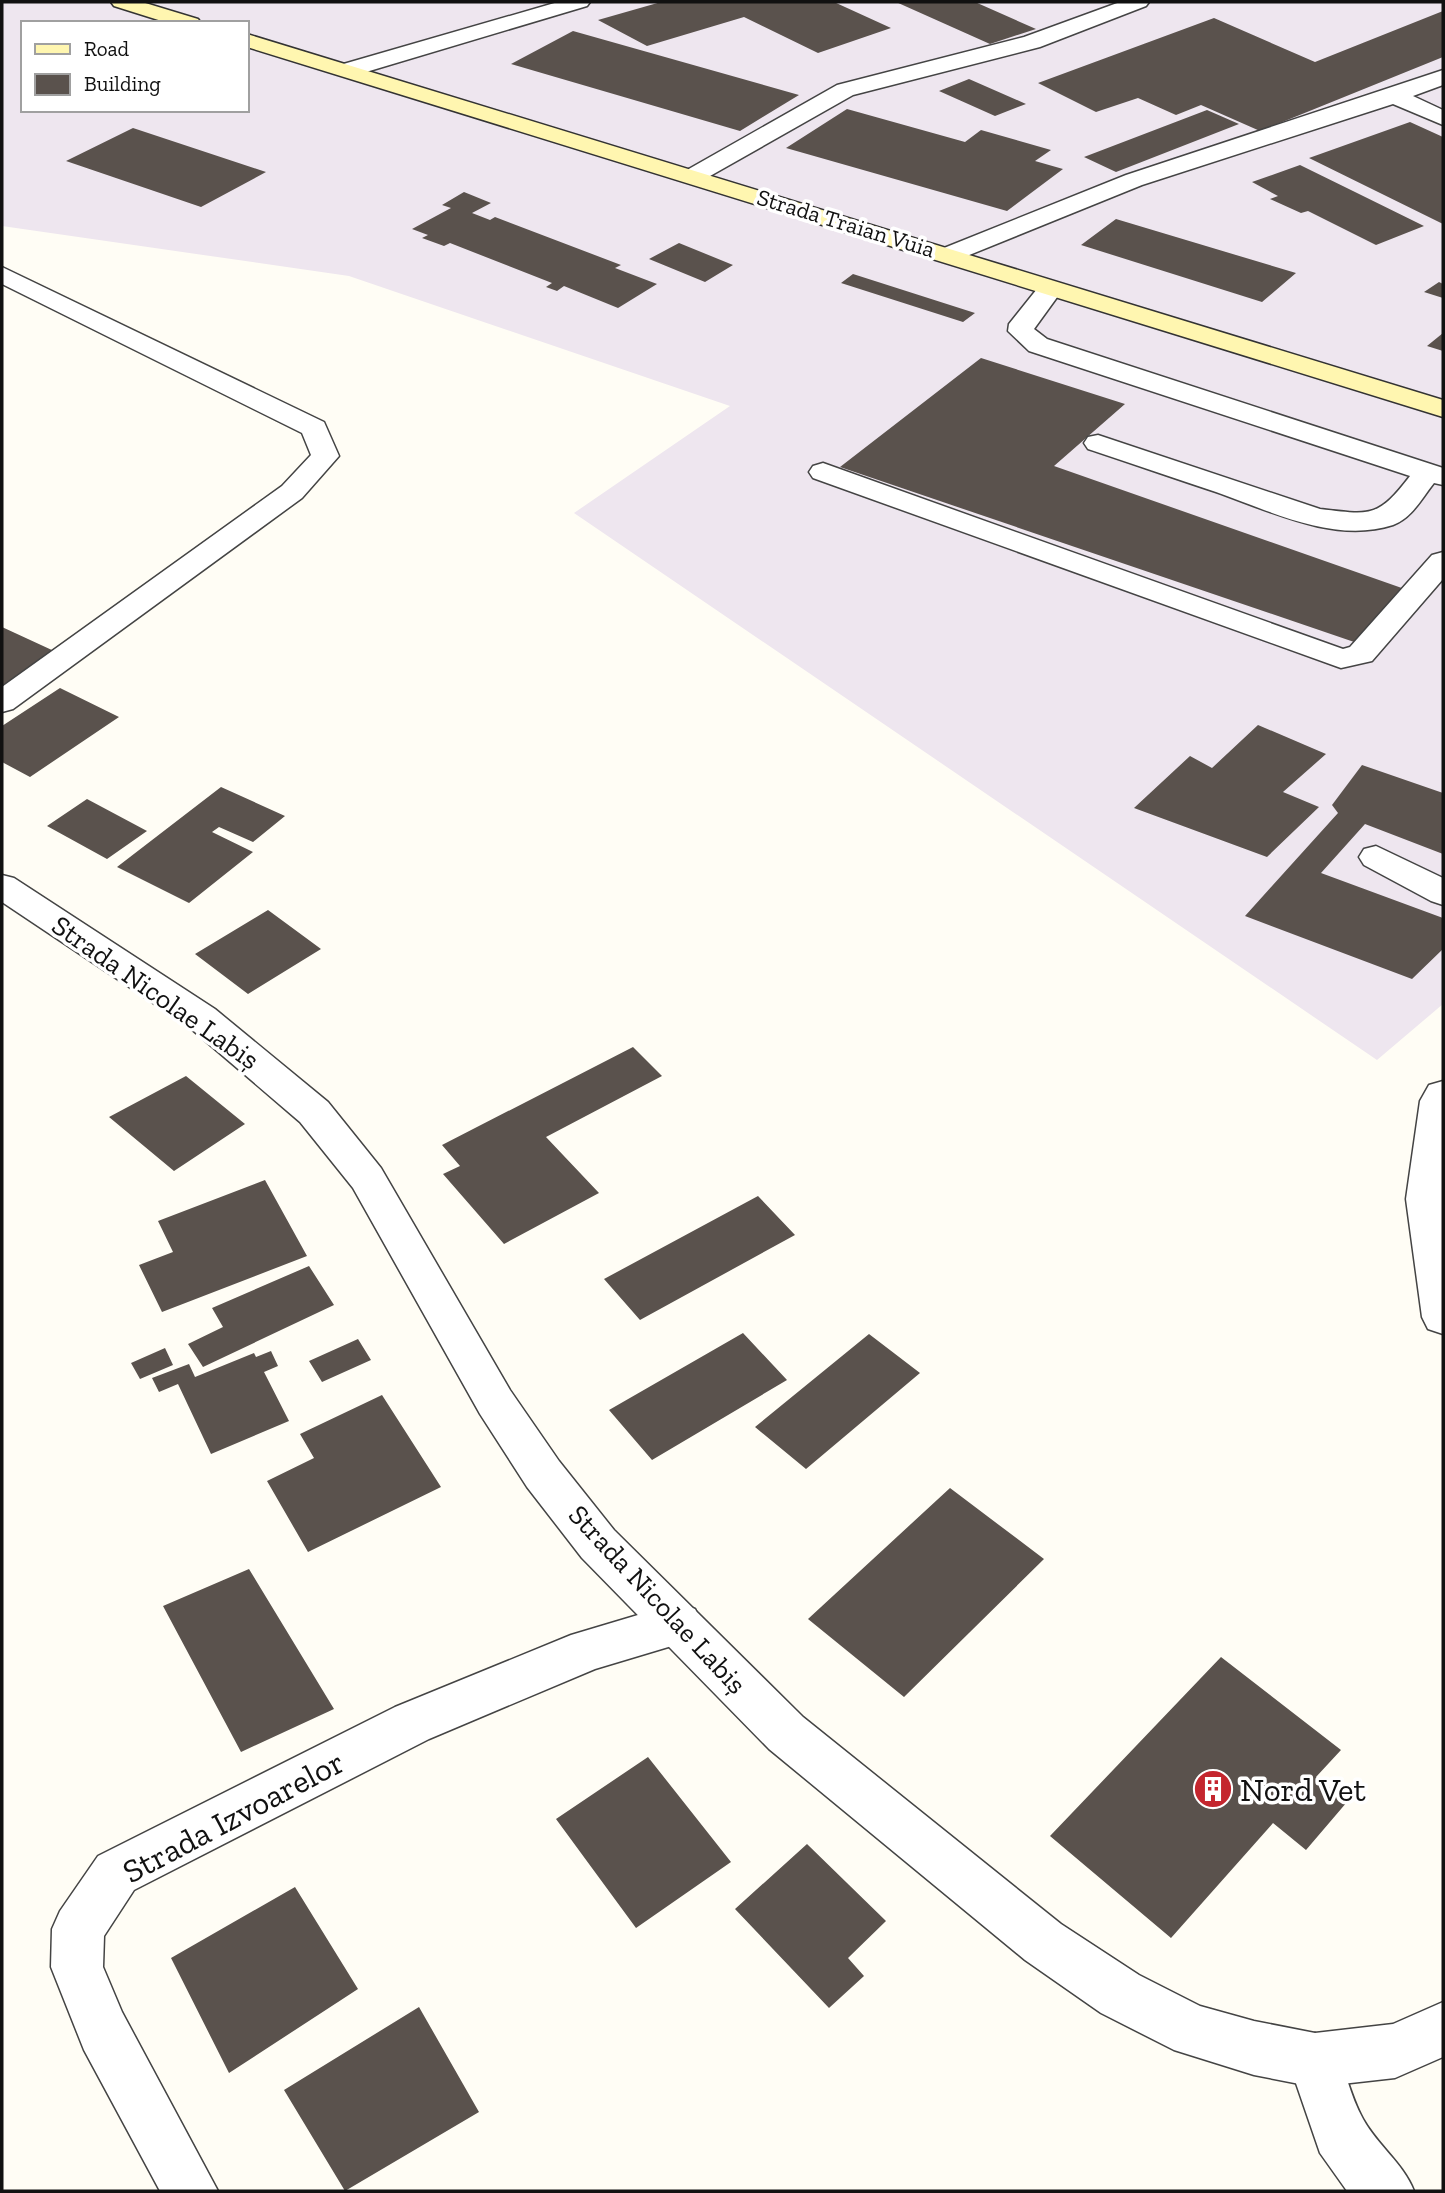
<svg xmlns="http://www.w3.org/2000/svg" width="1445" height="2193" viewBox="0 0 1445 2193" font-family="'Zilla Slab',serif">
	<rect width="100%" height="100%" fill="#fffdf5"/>
	<!-- industrial -->
	<path fill="#eee6ef" fill-rule="evenodd" d="M2 2H1443V1004L1377 1060 574 513 730 406 349 276 2 226ZM23 23H247V110H23Z"/>
	<!-- building -->
	<path fill="#5a524d" d="M661 2H834L891 28 818 53 744 17 647 46 598 20Z
		M896 2H975L1036 29 990 44Z
		M1443 11V57L1260 131 1201 105 1176 115 1138 98 1096 112 1038 83 1214 18 1315 62Z
		M573 31 799 95 740 131 511 64Z
		M969 79 1026 104 995 116 939 91Z
		M847 109 965 142 981 130 1051 150 1035 161 1063 169 1007 211 786 148Z
		M1207 110 1239 124 1116 172 1084 157Z
		M1410 122 1443 137V224L1309 158Z
		M133 128 266 172 201 207 66 161Z
		M1300 165 1355 192 1424 226 1376 245 1308 211 1301 213 1270 199 1278 196 1252 182Z
		M464 192 491 203 472 213 490 220 495 217 621 265 615 268 657 284 618 308 564 286 557 291 546 287 552 283 450 243 444 246 422 238 428 235 412 229 451 208 442 205Z
		M1116 219 1296 273 1262 302 1081 245Z
		M679 243 733 265 705 282 649 259Z
		M853 274 975 313 963 322 841 283Z
		M1439 282 1443 284V298L1424 292Z
		M1443 333V351L1427 346Z
		M981 358 1125 404 1054 466 1416 593 1360 644 840 467Z
		M2 627 54 651 2 686Z
		M60 688 119 717 30 777 2 762V726Z
		M1258 725 1326 754 1283 792 1319 807 1267 857 1134 808 1190 756 1212 768Z
		M1362 765 1443 793V854L1365 824 1321 873 1443 918V949L1412 979 1245 916 1338 813 1332 805Z
		M221 787 285 816 253 842 219 827 212 832 253 852 189 903 117 867Z
		M87 799 147 831 107 859 47 826Z
		M268 910 321 949 248 994 195 954Z
		M633 1047 662 1076 546 1137 599 1193 504 1244 443 1174 460 1166 442 1145Z
		M186 1076 245 1124 174 1171 109 1117Z
		M265 1180 307 1256 162 1312 139 1265 173 1252 158 1221Z
		M758 1196 795 1235 640 1320 604 1279Z
		M309 1266 334 1305 203 1367 188 1344 223 1327 212 1308Z
		M743 1333 787 1380 652 1460 609 1410Z
		M869 1334 920 1373 806 1469 755 1427Z
		M358 1339 371 1360 322 1382 309 1361Z
		M165 1348 173 1365 140 1379 131 1363Z
		M271 1351 278 1366 264 1372 289 1421 211 1454 178 1384 159 1392 152 1378 189 1364 195 1377 254 1353 256 1357Z
		M382 1395 441 1487 308 1552 267 1481 314 1458 300 1434Z
		M950 1488 1044 1559 904 1697 808 1619Z
		M249 1569 334 1709 241 1752 163 1606Z
		M1221 1657 1341 1750 1316 1777 1347 1802 1306 1850 1273 1823 1171 1938 1050 1836Z
		M648 1757 731 1862 636 1928 556 1819Z
		M807 1844 886 1921 848 1958 864 1976 829 2008 735 1909Z
		M295 1887 358 1989 229 2073 171 1958Z
		M419 2007 479 2112 345 2191 284 2090Z"/>
	<g fill="none" stroke-linecap="round" stroke-linejoin="round">
		<!-- service casing -->
		<g stroke="#444" stroke-width="3">
			<path id="service" d="M558 2H590L587 6 356 75H340L337 70 340 65Z
				M1120 2H1149L1146 6 1040 47 853 95 703 180H687L683 175 687 170 837 85 1024 37Z
				M1443 70V85L1413 96 1443 110V125L1393 104 1142 185 957 260H939L936 255 939 250 1126 175Z
				M1050 281 1059 284 1063 289 1034 329 1047 339 1443 468V485L1434 483C1422 498 1412 518 1393 525 1335 544 1270 511 1216 492 1173 478 1131 463 1088 449L1084 443 1088 437 1098 435 1320 509C1371 515 1378 518 1410 476L1029 351 1008 331 1009 324 1041 284Z
				M823 463 1343 649 1350 647 1432 555 1443 552V579L1372 661 1341 668 813 478 809 472 813 466Z
				M1376 846 1443 878V905L1431 901 1364 865 1359 857 1364 849Z"/>
		</g>
		<!-- minor casing -->
		<g stroke="#444" stroke-width="3">
			<path id="minor" d="M2 267 324 422 339 456 302 498 13 709 2 712V687L282 486 311 455 302 433 2 284Z
				M678 1603 695 1609 702 1624 695 1639 595 1669 429 1739 134 1890 104 1936 103 1967 122 2012 218 2191H160L84 2050 51 1967 52 1929 60 1911 98 1856 395 1707 571 1635Z
				M1315 2033 1334 2041C1344 2066 1350 2096 1363 2119 1378 2146 1403 2163 1414 2191H1347L1320 2153 1288 2060 1296 2041Z"/>
		</g>
		<!-- tertiary casing -->
		<g stroke="#444" stroke-width="3">
			<path id="tertiary" d="M2 875 14 878 215 1009 328 1102 381 1168 510 1390 559 1461 614 1530 803 1717 1061 1924 1139 1975 1200 2006 1254 2021 1315 2033 1393 2024 1443 2002V2057L1395 2078 1315 2087 1254 2075 1174 2050 1101 2013 1025 1960 769 1749 582 1558 527 1487 480 1414 353 1188 300 1122 189 1027 2 902Z
				M1443 1081V1334L1428 1329 1422 1317 1406 1199 1420 1101 1429 1085Z"/>
		</g>
		<!-- secondary casing -->
		<g stroke="#333" stroke-width="3">
			<path id="secondary" d="M111 2H142L198 19 201 23H168L114 6Z
				M247 34 1443 400V417L247 47Z"/>
		</g>
		<!-- service -->
		<use href="#service" fill="#fff" fill-rule="evenodd"/>
		<!-- minor -->
		<use href="#minor" fill="#fff" fill-rule="evenodd"/>
		<!-- tertiary -->
		<use href="#tertiary" fill="#fff" fill-rule="evenodd"/>
		<!-- secondary -->
		<use href="#secondary" fill="#fff6b0" fill-rule="evenodd"/>
	</g>
	<!-- icons -->
	<defs>
		<g id="building-disc" transform="scale(2.0125)"><circle r="9.5" fill="#c4262e" stroke="#fff"/><path d="M-4-6H4V6H1V3H-1V6H-4ZM-2.5-4.3h1.7v1.8h-1.7ZM.8-4.3h1.7v1.8H.8ZM-2.5-1h1.7V.8h-1.7ZM.8-1h1.7V.8H.8Z" fill="#fff"/></g>
	</defs>
	<g fill-rule="evenodd">
		<use href="#building-disc" x="1213" y="1789"/>
	</g>
	<g text-anchor="middle" stroke-width="7" stroke-linejoin="round" paint-order="stroke">
		<!-- far-street labels -->
		<g font-size="23" fill="#111" stroke="#fff">
			<text transform="translate(846 223) rotate(17)" y="8">Strada Traian Vuia</text>
		</g>
		<!-- street labels -->
		<g font-size="28" fill="#111" stroke="#fff">
			<text transform="translate(156 992) rotate(35)" y="10">Strada Nicolae Labiș</text>
			<text transform="translate(658 1599) rotate(47)" y="10">Strada Nicolae Labiș</text>
		</g>
		<!-- near-poi labels -->
		<g font-size="33" fill="#111" stroke="#fff" text-anchor="start">
			<text x="1240" y="1801">Nord Vet</text>
		</g>
		<!-- near-street labels -->
		<g font-size="33" fill="#111" stroke="#fff">
			<text transform="translate(233 1816) rotate(-28)" y="12">Strada Izvoarelor</text>
		</g>
	</g>
	<!-- border -->
	<rect width="1445" height="2193" fill="none" stroke="#111111" stroke-width="7"/>
	<!-- legend -->
	<rect x="21" y="21" width="228" height="91" fill="#ffffff" stroke="#a0a0a0" stroke-width="2"/>
	<rect x="35" y="44" width="35" height="10" fill="#fff6b0" stroke="#a0a0a0" stroke-width="2"/>
	<text x="84" y="56" font-size="21" fill="#111111">Road</text>
	<rect x="35" y="74" width="35" height="21" fill="#5a524d" stroke="#a0a0a0" stroke-width="2"/>
	<text x="84" y="91" font-size="21" fill="#111111">Building</text>
</svg>
